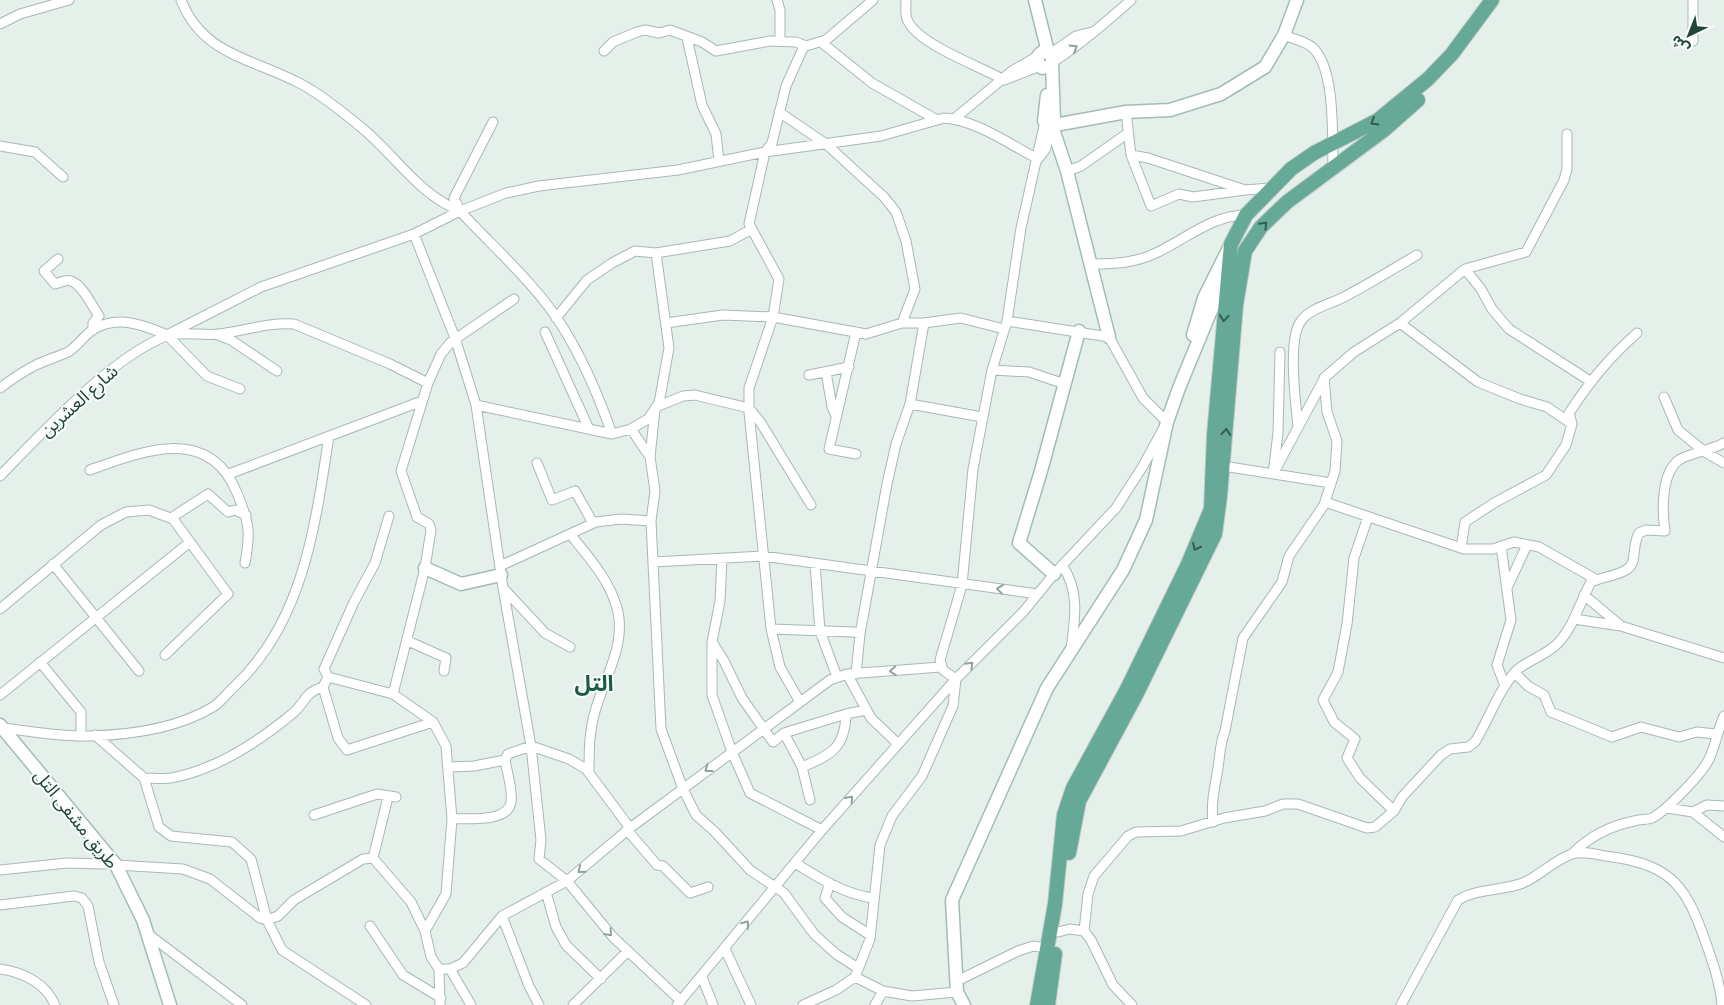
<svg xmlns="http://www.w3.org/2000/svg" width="1724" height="1005" viewBox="0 0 1724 1005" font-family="'Source Sans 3','Noto Sans Arabic',sans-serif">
	<rect width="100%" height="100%" fill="#e5f0eb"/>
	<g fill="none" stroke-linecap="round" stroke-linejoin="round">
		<!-- street casing -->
		<g stroke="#a7b9b3" stroke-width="11">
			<path id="street" d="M181 0C203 56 253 58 301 84 322 95 344 113 362 128 396 156 418 194 460 211
				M777 0 780 10V41
				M906 0C906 6 905 14 907 19 916 44 980 66 1004 80L1040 66
				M0 24 20 14 69 0
				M1284 35C1293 39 1305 41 1312 47 1336 68 1332 137 1333 167
				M687 38 702 105 716 134 719 161
				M1693 41V0
				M821 42 872 83 937 120
				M604 51 613 42 637 32 645 30 659 33 670 30 702 42 716 51 770 41 796 42 806 46 826 40 873 0
				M1050 54 1076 36 1092 32
				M1053 62C1081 44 1106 22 1131 0
				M779 112 826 144 884 197 896 212 906 241 915 289 902 323
				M1126 112 1131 155 1151 206 1179 194 1193 197 1245 190
				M954 119 1012 71 1038 56
				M493 122 454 198 460 211C494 248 535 283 562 326 583 359 599 397 612 434
				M0 146 35 152 63 177
				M1131 155 1148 158 1245 190 1270 188
				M1038 159 1045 150 1052 129
				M1067 171 1081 166 1128 133
				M414 234 455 338 476 405 503 588 531 746 541 840 539 859 567 881 613 937 681 1001
				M656 253 730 241 752 229
				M58 259 44 271 55 284C60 283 65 279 71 281 82 284 92 306 99 316L93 323V330
				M1092 264C1115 264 1135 263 1156 253 1186 239 1212 215 1246 215
				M1465 269 1481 289 1492 309 1509 329 1590 381
				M666 323 723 315 773 317 866 334 902 323H924L961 318 1004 329
				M1400 323 1478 382 1520 399 1547 407 1572 424
				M545 332 589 429
				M856 332 829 449 856 454
				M167 335 207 376 240 389
				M218 335 231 340 277 371
				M1280 352 1278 433 1273 474 1324 379
				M992 370 1029 372 1065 384
				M826 372 832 407 836 416
				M809 375 849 367
				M0 388C11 380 23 371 36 365 46 360 57 357 68 352 78 346 84 335 94 329 118 315 144 325 167 335L261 287 414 234 460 211 506 193 539 186 678 170 765 152 881 136 944 118C976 120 1009 144 1038 159
				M1664 397 1678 430 1705 452 1724 463
				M910 404 982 417
				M476 405 612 434 631 429 648 419 659 403 669 348 656 253 635 251 612 263 587 280 556 318
				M656 407 683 396 695 395 749 408 761 423 811 505
				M1298 427C1296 405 1287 339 1301 321 1310 308 1331 304 1344 297 1369 284 1393 269 1417 255
				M631 429 650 457 655 491 651 521 661 729 683 789 696 815 715 832 750 870 784 893 814 934 836 954 858 968
				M650 457 655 410
				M537 463 552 500 575 491 593 523
				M1223 466 1331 483
				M90 470C143 451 209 424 237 493 249 522 251 532 245 563
				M229 474 422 401
				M0 476C43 432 109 359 166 336 179 331 204 336 219 334 245 331 268 322 294 324L390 364 428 383
				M1325 502 1464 549H1493L1514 542 1539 547 1597 580
				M1368 517 1354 558 1347 624 1338 672 1323 700 1334 722 1355 739 1347 758 1360 778 1394 811
				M171 518 208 494 228 512 235 510 246 515
				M570 534C587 555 608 578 616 605 628 641 606 675 596 708 589 730 589 751 589 773
				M1501 546 1511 620 1497 665 1505 686
				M1461 548 1465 522 1494 503 1546 475 1566 445 1572 424 1569 413C1591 380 1608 359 1637 333
				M722 559 720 601 712 642V695L732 752 750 793 822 830
				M654 562 763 556 1038 594
				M53 564 139 671
				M815 564 820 631 837 677
				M1062 565C1080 591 1075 619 1071 649
				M500 566 596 522 621 519 651 521
				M1507 588 1527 545
				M504 589 545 633 570 647
				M1584 595 1621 626
				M0 609 101 525 126 512 149 510 173 519 228 594 165 655
				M1574 619 1621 626 1724 658
				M771 629 854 632 860 634
				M408 641 446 658 444 671
				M712 642 724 661 742 698 773 742 784 733 802 767 810 800
				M40 662 81 712V735
				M1515 673 1528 686 1544 695 1551 712 1612 737 1641 727 1679 737 1697 732 1716 734
				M847 674 871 718 898 744
				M856 674 860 634 887 484 896 444 910 404 924 323
				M328 677 324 669 354 602 375 563 389 516
				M393 694 425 568 431 530 429 524 417 517 401 471 428 383 441 354 451 342 514 299
				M0 695 190 542
				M800 702 780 667 771 629 749 412V388L773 317 779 279 749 224 765 152 772 143 786 86 804 46
				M2 728C31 731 61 737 89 736 130 735 178 728 213 707 221 702 228 692 235 686 304 620 315 526 329 436
				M784 733 846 714
				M95 735 144 778 159 827 171 836 232 842 251 859 267 920 282 950 366 1005
				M449 767 474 766 505 760 508 754 531 746 569 759 586 769 630 828
				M802 767C831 755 845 748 846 714L866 710
				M144 778C153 778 163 779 171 778 216 770 258 742 292 714 306 703 303 693 323 687
				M1667 808 1693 812 1724 837
				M1693 812 1707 805 1724 806
				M314 815 377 794 396 797
				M452 819C468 818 508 823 511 802 513 790 507 772 505 760
				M1213 822C1211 804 1214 791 1217 774 1220 759 1219 746 1225 731L1243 638 1282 582 1289 556 1324 505 1335 471 1337 441 1327 412 1324 378 1354 352 1400 323 1465 269 1526 252 1564 180 1567 169V134
				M627 830 657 865 663 866 690 893 708 887
				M1573 853C1590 836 1610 826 1634 821 1640 819 1647 820 1652 818 1666 811 1705 771 1710 757 1716 743 1718 730 1724 716
				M373 858 388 797
				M795 863C819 878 844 894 873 898
				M116 865 183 869 210 879 260 918 267 920 278 916 294 900 363 859 373 858 411 902 425 931 431 957 439 969 440 1005
				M0 870 67 863 105 864
				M830 883 825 898 842 917 870 935
				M546 892 556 927 566 945 601 979
				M0 905 74 896 82 898 88 906 99 962 114 1005
				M502 916 529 986 539 1005
				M370 926 403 975 441 998
				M425 931 446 894 452 819 446 746 433 722 393 694 328 677 323 687 338 738 347 750 433 722
				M1084 931 1088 894 1094 876 1128 836 1136 832 1181 831 1224 818 1265 811 1283 804H1298L1367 828 1375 827 1394 811 1402 797 1441 755 1450 749 1468 747 1475 742C1489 719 1498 691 1516 671 1526 661 1547 655 1558 643 1574 626 1580 602 1591 582 1603 576 1630 575 1633 561 1635 551 1634 542 1639 533L1646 530 1665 531C1662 511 1661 473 1679 460 1687 454 1712 450 1724 443
				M1058 932 1070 929 1084 931 1091 940 1113 985 1132 1005
				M148 934 242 1005
				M725 949 751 1005
				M0 969C22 972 46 983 55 1005
				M439 969H450L463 963 502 916 567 881 630 828 830 680 847 674 941 667
				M450 969 471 1005
				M702 977 713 1005
				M855 977 883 991 912 996 957 992
				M957 981 1018 951 1033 946 1047 948
				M573 1005 627 952
				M677 1005 822 830 956 679 1024 611 1054 574 1116 508 1143 466 1167 422 1143 398 1109 337 1007 321
				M803 1005 836 990 855 977 870 939 880 845 892 816 922 776 953 706 956 679 943 670 940 660 962 585 973 469 992 370 1007 321 1021 228 1044 126
				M875 1005 883 991
				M1401 1005 1458 900C1478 888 1502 891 1523 883 1541 875 1554 860 1572 854 1584 850 1601 856 1613 857 1674 866 1687 889 1706 943 1713 963 1720 983 1722 1005"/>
		</g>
		<!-- secondary casing -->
		<g stroke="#a2bdb3" stroke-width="15">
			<path id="secondary" d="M1035 0 1048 52 1053 59 1050 66 1042 68 1038 64V56L1042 52H1048
				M1052 64 1054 120
				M1044 121 1047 95
				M1055 125 1126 112 1170 110 1221 94 1265 67 1284 35 1297 0
				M1053 129 1067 171 1109 337
				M1193 335 1204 298 1231 244
				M425 568 461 584 501 575
				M1054 574 1019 543 1041 471 1079 331
				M0 725 116 865 143 920 170 1005
				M964 1005 957 992 952 900 1047 688 1123 570 1146 520 1167 422 1179 388 1217 296 1228 278"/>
		</g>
		<!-- primary casing -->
		<g stroke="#c1cbc8" stroke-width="16">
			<path id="primary" d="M1069 853 1079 801 1136 695 1215 534 1220 496 1236 305 1245 251 1261 227 1287 202 1384 130 1418 100
				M1037 1005 1055 904 1064 815 1073 788 1127 689 1188 564 1211 509 1214 435 1231 244 1246 215 1291 169 1314 153 1378 120 1428 79 1452 54 1492 0
				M1048 1005 1055 954"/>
		</g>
		<!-- street -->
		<use href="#street" stroke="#fff" stroke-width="9"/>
		<!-- secondary -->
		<use href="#secondary" stroke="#fff" stroke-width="12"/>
		<!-- primary -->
		<use href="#primary" stroke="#66a997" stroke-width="14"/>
	</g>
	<!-- one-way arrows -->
	<defs><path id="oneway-chevron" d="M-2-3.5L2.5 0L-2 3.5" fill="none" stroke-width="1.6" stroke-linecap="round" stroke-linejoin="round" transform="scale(1.25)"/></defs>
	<g stroke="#90a29d">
		<use href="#oneway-chevron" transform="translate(1074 48) rotate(-32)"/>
		<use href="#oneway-chevron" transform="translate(1000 589) rotate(-173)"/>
		<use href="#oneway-chevron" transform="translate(970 665) rotate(-45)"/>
		<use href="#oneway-chevron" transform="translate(893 671) rotate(176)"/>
		<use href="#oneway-chevron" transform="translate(708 769) rotate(143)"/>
		<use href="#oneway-chevron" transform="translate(850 799) rotate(-49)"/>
		<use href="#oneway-chevron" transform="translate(581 870) rotate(140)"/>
		<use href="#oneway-chevron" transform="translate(746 924) rotate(-51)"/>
		<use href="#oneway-chevron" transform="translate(609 933) rotate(48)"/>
	</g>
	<g stroke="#335d52">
		<use href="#oneway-chevron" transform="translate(1374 122) rotate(149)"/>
		<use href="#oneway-chevron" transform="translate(1264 225) rotate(-47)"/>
		<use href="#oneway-chevron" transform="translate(1224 318) rotate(95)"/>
		<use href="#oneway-chevron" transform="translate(1226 432) rotate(-85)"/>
		<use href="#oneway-chevron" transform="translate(1196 547) rotate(115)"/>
	</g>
	<g text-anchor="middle" stroke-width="4" stroke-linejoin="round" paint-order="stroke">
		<!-- street labels -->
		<g font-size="18" fill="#22443b" stroke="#f7fbf9">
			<text transform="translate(79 401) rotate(-42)" y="6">شارع العشرين</text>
			<text transform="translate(76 819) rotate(51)" y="6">طريق مشفى التل</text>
		</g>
		<!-- district labels -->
		<g font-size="22" font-weight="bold" fill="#1b5949" stroke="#f7fbf9">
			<text x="594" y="691">التل</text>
		</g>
	</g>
	<!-- north arrow -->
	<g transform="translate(1689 35) rotate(223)" stroke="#f7fbf9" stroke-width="4" paint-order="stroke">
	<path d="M0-4L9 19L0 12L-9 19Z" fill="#22443b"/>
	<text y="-8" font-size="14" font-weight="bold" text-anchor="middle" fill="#22443b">ش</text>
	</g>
</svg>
